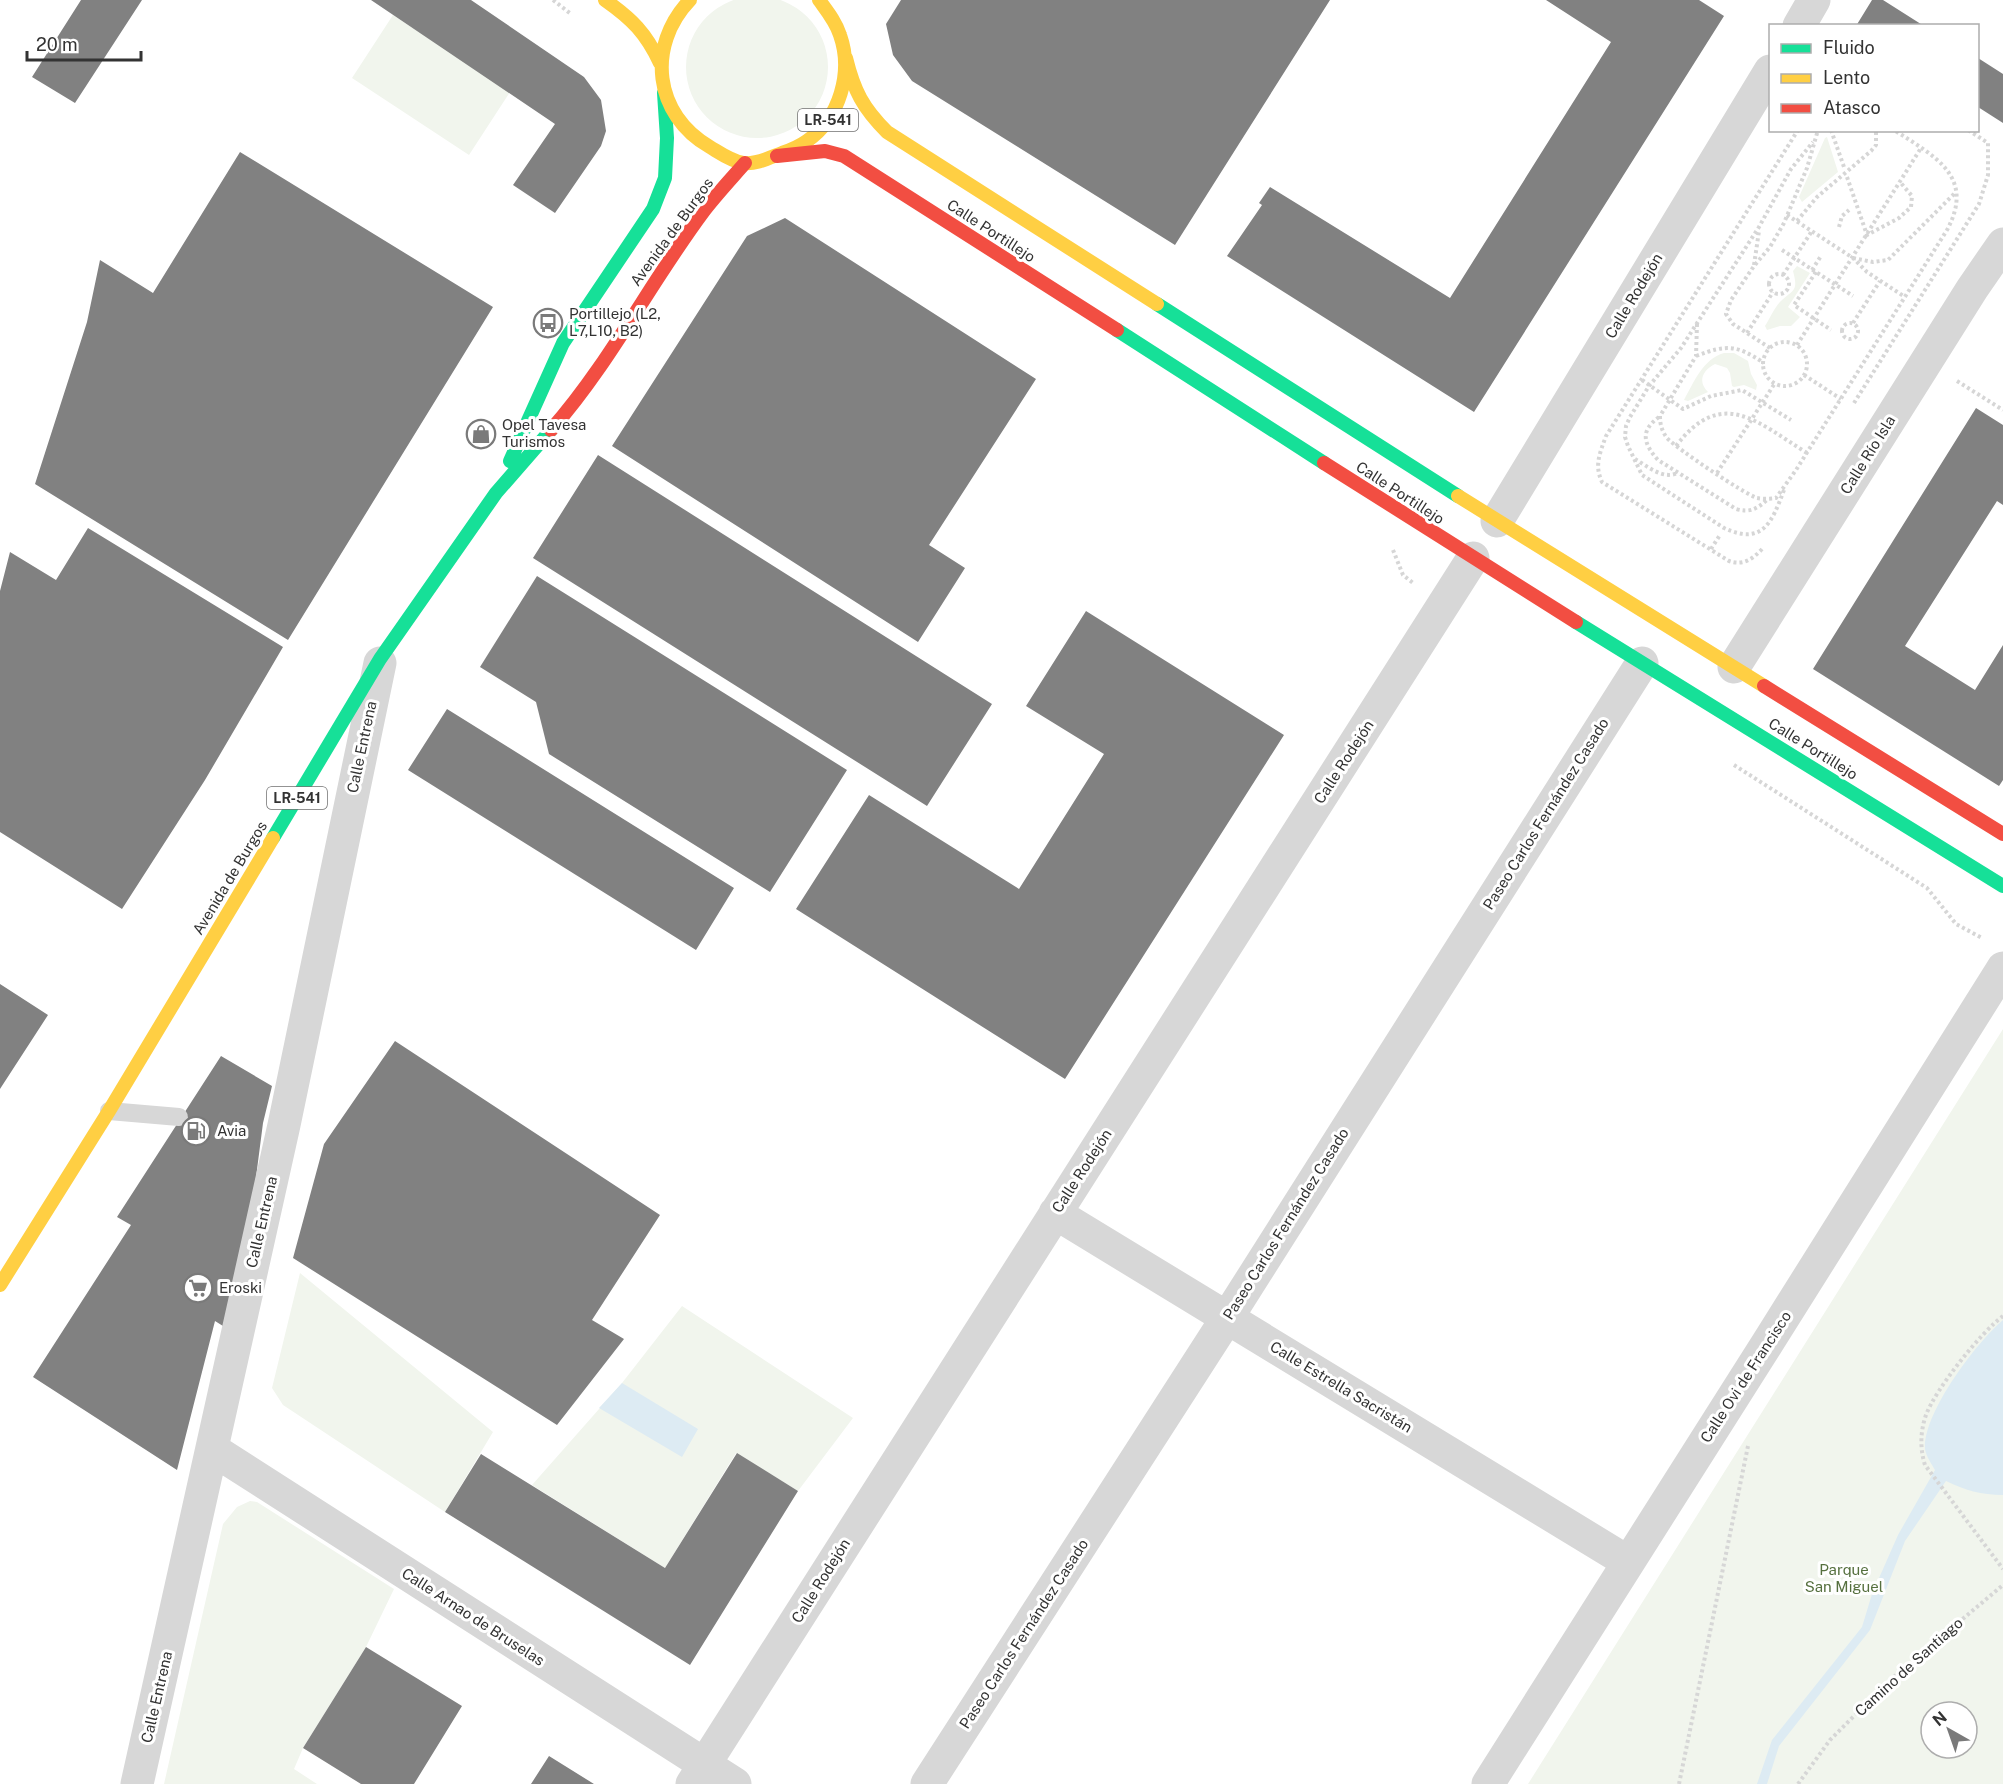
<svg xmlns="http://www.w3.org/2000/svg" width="2003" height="1784" viewBox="0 0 2003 1784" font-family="'Public Sans',sans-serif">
	<rect width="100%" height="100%" fill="#fff"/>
	<!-- green -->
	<path fill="#f1f5ed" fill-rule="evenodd" d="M686 67a71 71 0 1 1 142 0a71 71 0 1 1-142 0Z
		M393 15 510 92 469 155 352 78Z
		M1827 137 1838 172 1802 202 1799 197 1825 138Z
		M1797 266 1810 273 1788 307 1800 317 1791 326H1780L1767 330 1765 326C1770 318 1775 306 1782 300 1795 289 1798 290 1793 271Z
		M1724 353H1734L1748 361 1751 374 1757 385 1756 390 1744 385 1734 387 1732 386 1730 373 1727 368 1715 364C1703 370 1697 381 1708 392L1688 401 1684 400C1694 382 1703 359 1724 353Z
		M2003 1029V1784H1528ZM1931 1712H1967V1748H1931Z
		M300 1273 493 1432 445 1512 283 1405 272 1388Z
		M682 1306 853 1418 798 1491 736 1453 665 1568 532 1485 622 1383Z
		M250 1501 257 1502 394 1589 366 1647 303 1748 294 1769 317 1784H164L223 1524 237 1507Z"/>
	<!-- water -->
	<path fill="#ddebf3" d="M2003 1320V1495C1981 1495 1965 1490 1946 1481L1905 1541 1870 1630 1779 1746 1767 1784H1757L1772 1740 1862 1627 1872 1594 1898 1535 1935 1470C1932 1465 1926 1456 1925 1449 1923 1413 1976 1343 2003 1320Z
		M622 1383 698 1429 682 1457 599 1408Z"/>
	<!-- building -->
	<path fill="#818181" d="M81 0H142L75 103 32 77Z
		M371 0H471L584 77 601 100 606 131 601 146 555 213 513 185 555 124Z
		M901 0H1330L1175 245 912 81 893 55 886 24Z
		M1546 0H1699L1724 16 1474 412 1227 256 1262 205 1259 203 1270 187 1450 298 1611 42Z
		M1872 0H1883L1924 26H1856Z
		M1978 58 2003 74V123L1978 107Z
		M240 152 493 307 288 640 35 484 87 322 100 260 153 293Z
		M785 218 1036 379 929 545 965 568 918 642 612 446 747 236Z
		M1976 408 2003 425V505L1997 501 1905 646 1975 690 2003 645V780L1999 786 1813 669Z
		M598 455 992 704 927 806 533 558Z
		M88 528 283 647 205 780 122 909 0 832V591L10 552 56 580Z
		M537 576 847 770 770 892 549 754 536 702 480 667Z
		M1086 611 1284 735 1065 1079 796 909 869 795 1019 889 1104 754 1026 706Z
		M447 709 734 888 696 950 408 770Z
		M0 984 48 1015 0 1089Z
		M395 1041 660 1215 592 1320 624 1339 557 1425 293 1258 324 1144Z
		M221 1056 272 1086 263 1123 251 1216 223 1326 215 1321 177 1470 33 1377 131 1225 117 1217Z
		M737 1453 798 1491 690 1665 445 1512 481 1454 665 1568Z
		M366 1647 462 1706 414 1784H361L303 1748Z
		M549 1756 594 1784H531Z"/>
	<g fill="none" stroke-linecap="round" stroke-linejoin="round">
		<!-- path -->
		<path stroke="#d6d6d6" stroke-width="4" stroke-dasharray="3 3" stroke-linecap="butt" d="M553 0 571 14
			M1831 130 1844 167
			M1847 177 1867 235 1899 218 1911 207 1912 196 1900 182
			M1787 215 1853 258 1867 272 1905 297
			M1797 221 1817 197 1871 151 1876 145V130
			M1839 227 1842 216 1849 210
			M1782 250 1853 296
			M1853 258 1873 262 1888 260 1955 193
			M1754 265 1759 231
			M1812 270 1821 256
			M1816 272 1794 305 1831 330
			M1769 284a10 10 0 1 1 20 0a10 10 0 1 1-20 0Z
			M1783 275 1812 231
			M1853 323 1880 281
			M1842 331a8 8 0 1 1 16 0a8 8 0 1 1-16 0Z
			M1697 324 1696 356 1660 416C1660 425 1662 431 1667 438 1677 449 1743 493 1757 498 1763 499 1770 499 1776 498L1796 470 1947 230C1976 176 1934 156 1894 130
			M1747 333 1773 292
			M1763 364a22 22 0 1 1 44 0a22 22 0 1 1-44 0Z
			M1797 345 1921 148
			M1770 348 1733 324 1726 314 1731 300 1754 266 1770 247 1784 223 1807 168 1818 130
			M1696 356C1727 344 1737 345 1764 363
			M1804 375 1841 399
			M1642 380 1683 409 1711 396 1742 390 1791 420
			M1957 381 2003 410
			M1854 403 1979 204 1988 175V143L1968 130
			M1659 417C1640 431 1643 443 1658 460L1736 509C1750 513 1757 509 1768 499
			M1676 446C1722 386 1757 422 1807 453
			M1635 459C1647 466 1663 480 1677 473
			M1717 473 1775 383
			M1784 490C1772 522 1763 546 1724 528L1642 475 1628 446 1625 437 1626 426 1630 417 1649 386 1681 348 1759 227 1791 169 1813 142
			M1711 549 1720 535
			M1762 549C1753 559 1743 566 1729 561L1602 482C1594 465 1600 453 1606 436L1798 130
			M1393 550 1403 575 1413 583
			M1734 765 1927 888 1956 924 1982 938
			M2003 1316C1981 1332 1935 1390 1926 1415 1920 1432 1920 1449 1925 1465L2003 1569
			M1679 1784 1748 1446
			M1798 1784 1830 1740 1889 1681 2003 1585"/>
		<!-- lane -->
		<path stroke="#d7d7d7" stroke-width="18" d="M109 1111 179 1117"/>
		<!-- street -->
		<path stroke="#d7d7d7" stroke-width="33" d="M1799 26 1814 0
			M1497 521 1770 71
			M1734 667 1972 289 2003 244
			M1055 1213 1628 1562
			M212 1449 735 1784
			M137 1784 284 1125 380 663
			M692 1784 1473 558
			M927 1784 1227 1318 1642 663
			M1488 1784 1770 1339 2003 968"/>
		<!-- fast -->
		<path stroke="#16e098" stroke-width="14" d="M1157 304 1458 496
			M1117 330 1324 463
			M510 461 563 343 653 209 665 178 667 138 664 93
			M1576 622 2003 886
			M273 838 380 659 496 493 551 430"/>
		<!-- slow -->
		<path stroke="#ffcf43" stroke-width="14" d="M605 0C632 19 646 33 660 63
			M690 0C646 46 654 115 710 147 720 153 731 161 743 163 756 165 771 157 782 153 791 150 800 146 807 141 840 118 853 72 840 35 836 22 827 11 819 0
			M846 58C854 91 863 108 887 132L1157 304
			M1458 496 1764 686
			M0 1285 109 1111 273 838"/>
		<!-- jam -->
		<path stroke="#f24e42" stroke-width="14" d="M777 156 825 151 844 156 1117 330
			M551 430C610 363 650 283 703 212 716 195 731 179 745 163
			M1324 463 1576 622
			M1764 686 2003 834"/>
	</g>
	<!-- icons -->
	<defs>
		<g id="bus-ring" transform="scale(1.5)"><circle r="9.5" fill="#fff" stroke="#7a7a7a" stroke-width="1.5"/><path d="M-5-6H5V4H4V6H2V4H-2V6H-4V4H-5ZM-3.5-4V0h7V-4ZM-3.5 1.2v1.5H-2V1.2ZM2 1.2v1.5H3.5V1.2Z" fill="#7a7a7a"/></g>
		<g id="shop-ring" transform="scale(1.5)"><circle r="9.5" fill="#fff" stroke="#7a7a7a" stroke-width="1.5"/><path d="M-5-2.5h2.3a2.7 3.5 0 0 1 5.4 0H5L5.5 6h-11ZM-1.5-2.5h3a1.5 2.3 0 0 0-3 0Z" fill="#7a7a7a"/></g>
		<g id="fuel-ring" transform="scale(1.5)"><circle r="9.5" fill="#fff" stroke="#7a7a7a" stroke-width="1.5"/><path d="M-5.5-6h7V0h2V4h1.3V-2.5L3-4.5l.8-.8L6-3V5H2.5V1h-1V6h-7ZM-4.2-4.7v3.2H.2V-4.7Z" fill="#7a7a7a"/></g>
		<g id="supermarket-ring" transform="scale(1.5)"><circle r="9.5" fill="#fff" stroke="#7a7a7a" stroke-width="1.5"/><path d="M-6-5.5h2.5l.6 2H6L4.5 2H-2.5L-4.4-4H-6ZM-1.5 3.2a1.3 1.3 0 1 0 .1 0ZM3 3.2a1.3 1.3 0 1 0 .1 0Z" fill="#7a7a7a"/></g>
	</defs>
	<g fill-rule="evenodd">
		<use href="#bus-ring" x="548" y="323"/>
		<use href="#shop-ring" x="481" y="434"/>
		<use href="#fuel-ring" x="196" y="1131"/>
		<use href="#supermarket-ring" x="198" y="1288"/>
	</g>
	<g text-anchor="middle" stroke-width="6" stroke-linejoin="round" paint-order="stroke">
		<!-- shield labels -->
		<g fill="#fff" stroke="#707070" stroke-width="1.5">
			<rect x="798" y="109" width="60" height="22" rx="4.5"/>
			<rect x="267" y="787" width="60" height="22" rx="4.5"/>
		</g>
		<g font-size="14" font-weight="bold" fill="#333">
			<text x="828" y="125">LR-541</text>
			<text x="297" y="803">LR-541</text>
		</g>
		<!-- street labels -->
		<g font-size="15" fill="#333" stroke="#fff">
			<text transform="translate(991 231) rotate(33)" y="5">Calle Portillejo</text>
			<text transform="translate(672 232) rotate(-54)" y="5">Avenida de Burgos</text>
			<text transform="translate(1634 296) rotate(-59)" y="5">Calle Rodejón</text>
			<text transform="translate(1868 455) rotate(-58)" y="5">Calle Río Isla</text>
			<text transform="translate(1400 493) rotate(33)" y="5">Calle Portillejo</text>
			<text transform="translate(362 747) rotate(-78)" y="5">Calle Entrena</text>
			<text transform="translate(1813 749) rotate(32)" y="5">Calle Portillejo</text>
			<text transform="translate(1344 762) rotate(-57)" y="5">Calle Rodejón</text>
			<text transform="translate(1546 814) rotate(-58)" y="5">Paseo Carlos Fernández Casado</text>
			<text transform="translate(230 878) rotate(-59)" y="5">Avenida de Burgos</text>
			<text transform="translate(1082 1171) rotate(-57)" y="5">Calle Rodejón</text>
			<text transform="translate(262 1222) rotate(-77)" y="5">Calle Entrena</text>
			<text transform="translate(1286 1224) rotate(-58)" y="5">Paseo Carlos Fernández Casado</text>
			<text transform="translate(1746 1377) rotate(-57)" y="5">Calle Ovi de Francisco</text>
			<text transform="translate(1341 1387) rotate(31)" y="5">Calle Estrella Sacristán</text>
			<text transform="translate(821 1581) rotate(-58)" y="5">Calle Rodejón</text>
			<text transform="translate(473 1617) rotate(33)" y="5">Calle Arnao de Bruselas</text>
			<text transform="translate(1024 1634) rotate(-57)" y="5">Paseo Carlos Fernández Casado</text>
			<text transform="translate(1909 1667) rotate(-42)" y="5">Camino de Santiago</text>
			<text transform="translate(157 1697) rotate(-77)" y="5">Calle Entrena</text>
		</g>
		<!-- poi labels -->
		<g font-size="15" fill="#333" stroke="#fff" text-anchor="start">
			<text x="569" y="319">Portillejo (L2,<tspan x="569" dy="17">L7,L10, B2)</tspan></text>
			<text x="502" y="430">Opel Tavesa<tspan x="502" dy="17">Turismos</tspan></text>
			<text x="217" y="1136">Avia</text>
			<text x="219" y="1293">Eroski</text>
		</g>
		<!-- park labels -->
		<g font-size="15" fill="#56703f" stroke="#fff">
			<text x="1844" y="1575">Parque<tspan x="1844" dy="17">San Miguel</tspan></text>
		</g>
	</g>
	<!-- legend -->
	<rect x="1769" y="24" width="210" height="108" fill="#ffffff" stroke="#adadad" stroke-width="1.5"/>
	<rect x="1781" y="44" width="30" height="9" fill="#16e098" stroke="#adadad" stroke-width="1.5"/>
	<text x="1823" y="54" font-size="18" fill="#333333">Fluido</text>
	<rect x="1781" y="74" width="30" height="9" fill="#ffcf43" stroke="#adadad" stroke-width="1.5"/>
	<text x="1823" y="84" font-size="18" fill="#333333">Lento</text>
	<rect x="1781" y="104" width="30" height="9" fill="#f24e42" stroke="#adadad" stroke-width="1.5"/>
	<text x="1823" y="114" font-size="18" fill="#333333">Atasco</text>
	<!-- north arrow -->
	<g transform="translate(1949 1730) rotate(320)"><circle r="28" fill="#ffffff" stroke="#adadad" stroke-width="1.5"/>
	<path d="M0-4.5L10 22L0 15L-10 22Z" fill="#7a7a7a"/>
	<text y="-9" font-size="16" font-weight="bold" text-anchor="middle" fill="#333333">N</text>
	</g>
	<!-- scale -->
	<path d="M27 51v9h114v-9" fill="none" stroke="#333333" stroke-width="3"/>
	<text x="36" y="51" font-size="18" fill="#333333" stroke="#ffffff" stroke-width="4.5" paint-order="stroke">20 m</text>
</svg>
